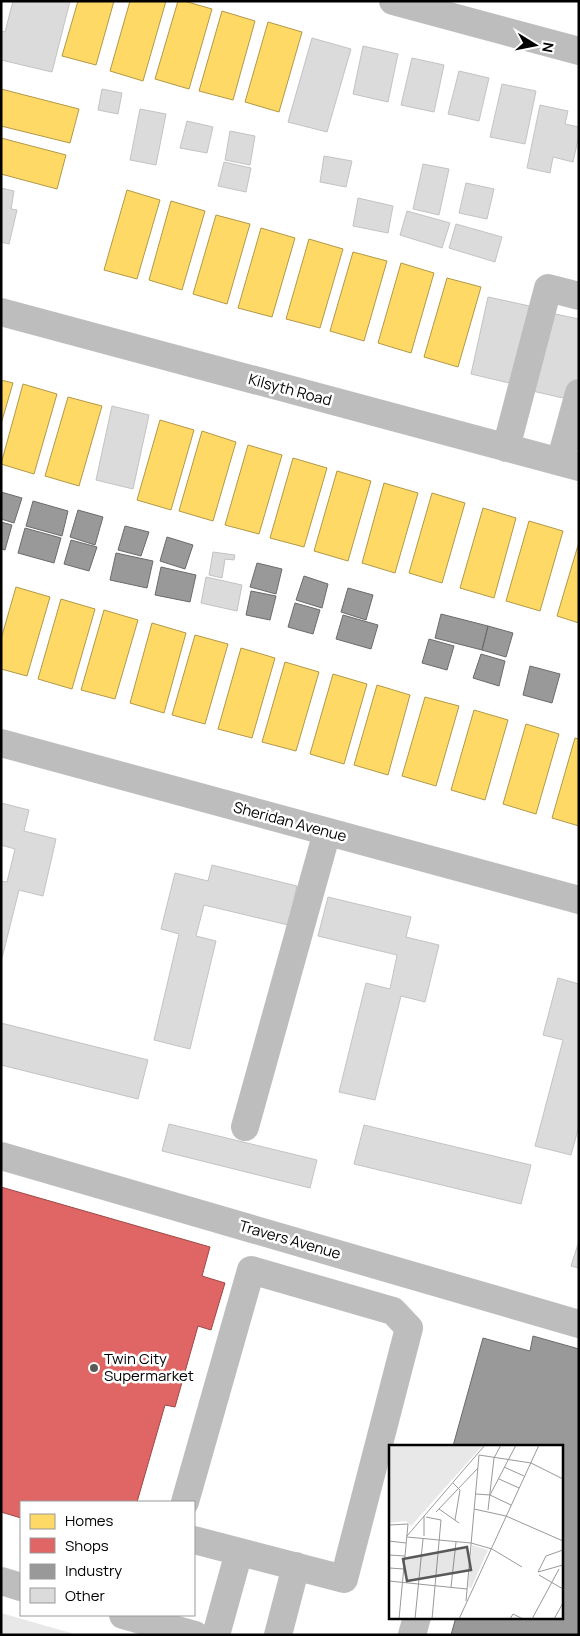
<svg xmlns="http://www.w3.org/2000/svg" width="580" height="1636" viewBox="0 0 580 1636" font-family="Manrope,sans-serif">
	<rect width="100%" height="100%" fill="#fff"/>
	<!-- green -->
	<path fill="#e8e8e8" d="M1 1613 78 1635H1Z"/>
	<!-- homes -->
	<path fill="#ffd966" stroke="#b29847" d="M78 1H114L96 65 62 56Z
		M130 1H166L143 81 110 71Z
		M178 1H184L212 9 189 89 155 79Z
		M222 11 255 21 233 100 199 91Z
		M268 22 302 32 279 112 245 102Z
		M1 89 79 109 70 143 1 126Z
		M1 138 66 155 57 189 1 174Z
		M127 190 160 200 137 279 104 270Z
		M171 201 205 211 182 290 149 280Z
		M216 215 250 224 227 304 193 294Z
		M261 228 295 238 272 317 238 308Z
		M309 239 343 249 320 328 286 319Z
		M353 252 387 261 364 341 330 331Z
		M401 263 434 273 411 353 378 343Z
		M447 278 481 287 458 367 424 357Z
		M1 380 13 383 1 424Z
		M23 384 57 394 34 474 1 464Z
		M68 397 102 406 79 486 45 476Z
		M160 420 194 430 171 510 137 500Z
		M202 431 236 442 213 521 179 511Z
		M248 445 282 455 259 534 225 525Z
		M293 458 327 468 304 547 270 538Z
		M337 471 371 481 348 561 314 551Z
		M384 483 418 493 395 573 362 563Z
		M432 493 465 503 442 583 409 573Z
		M483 508 516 518 494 598 460 588Z
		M529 521 563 531 540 611 506 601Z
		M579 542V623L557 616Z
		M16 587 50 597 27 676 1 669V639Z
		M61 599 95 609 72 689 38 679Z
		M104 610 138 620 115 699 81 690Z
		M152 623 186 633 164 713 130 703Z
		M195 635 228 644 205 724 172 715Z
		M241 648 275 658 252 738 218 729Z
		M285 662 319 672 296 751 262 742Z
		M333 674 367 684 344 764 310 754Z
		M377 685 410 695 388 775 354 765Z
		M425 697 459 706 436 786 402 776Z
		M474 710 508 720 485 800 451 790Z
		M526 724 559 734 536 814 503 804Z
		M575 738 579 739V826L552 818Z"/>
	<!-- shops -->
	<path fill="#e06666" stroke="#9d4747" d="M1 1187 210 1247 202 1276 225 1283 211 1330 198 1326 175 1407 165 1405 137 1502H21V1518L1 1512Z"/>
	<!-- industry -->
	<path fill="#999" stroke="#6b6b6b" d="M1 492 22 498 14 523 1 519Z
		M33 501 68 511 62 536 26 526Z
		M78 510 103 517 95 545 70 537Z
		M1 522 12 525 5 550 1 549Z
		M125 526 149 532 141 556 118 550Z
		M25 528 61 538 54 563 18 553Z
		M167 537 193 545 185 569 160 561Z
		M71 540 97 547 89 571 64 564Z
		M116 553 153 561 147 588 110 580Z
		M257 563 282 569 276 594 250 587Z
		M161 567 196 575 190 602 155 595Z
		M304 576 328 584 322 608 296 600Z
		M348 588 373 595 366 620 341 612Z
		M251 591 276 596 270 620 246 615Z
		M295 603 320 610 313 634 288 627Z
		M441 614 488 626 482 650 435 638Z
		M343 615 378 625 371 649 336 639Z
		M488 626 513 633 506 657 482 650Z
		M429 639 454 646 447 670 422 663Z
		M481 654 505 661 499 686 473 678Z
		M530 666 560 674 552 703 523 695Z
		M533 1336 579 1349V1635H451L456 1617H561V1446H453L483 1338 530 1351Z"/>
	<!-- building -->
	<path fill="#dbdbdb" stroke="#c3c3c3" d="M13 1H70L52 72 1 60V31L5 32Z
		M312 38 351 49 327 132 288 122Z
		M363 46 398 54 388 102 353 94Z
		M412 58 444 65 434 112 401 105Z
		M459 71 489 78 479 121 448 114Z
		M502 84 536 91 525 144 490 137Z
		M102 89 122 93 118 114 98 110Z
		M540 105 568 111 565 124 579 127V135L573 162 553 157 550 173 527 168Z
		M140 109 166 114 156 165 130 160Z
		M187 121 213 127 207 153 180 148Z
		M230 131 255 136 250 165 225 160Z
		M324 156 352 161 346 187 320 182Z
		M224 162 251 168 246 192 218 186Z
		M423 164 449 169 439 215 413 209Z
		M466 183 494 189 487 219 459 213Z
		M1 188 14 191 11 209 17 210 9 244 1 242Z
		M358 198 393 206 388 233 353 226Z
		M407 211 450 223 442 248 400 235Z
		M456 224 502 237 495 262 449 248Z
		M488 297 539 308 522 386 471 374Z
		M546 312 579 319V389L576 401 528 390Z
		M112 406 149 415 133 489 96 480Z
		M213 552 235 555 234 560 225 559 222 578 209 575Z
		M206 577 242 585 237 611 201 603Z
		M1 803 29 810 24 831 56 839 43 896 19 890 1 962V881L7 882 15 849 1 845Z
		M212 865 297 886 288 925 204 905 196 936 216 941 190 1049 154 1040 179 934 161 929 175 873 208 881Z
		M328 897 411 917 406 937 439 945 425 1002 401 996 375 1100 339 1092 366 983 390 989 397 955 318 936Z
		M558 978 579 984V1126L571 1155 535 1146 563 1040 543 1035Z
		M1 1023 148 1060 138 1099 1 1065Z
		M169 1124 317 1160 310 1188 162 1151Z
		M364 1125 531 1165 521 1204 354 1164Z
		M579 1241V1268L571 1266Z"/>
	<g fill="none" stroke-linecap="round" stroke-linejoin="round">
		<!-- minor -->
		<path stroke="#bdbdbd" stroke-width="28" d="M393 1 579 51
			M1 312 579 467
			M506 448 548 288 579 296
			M560 462 579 393
			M1 743 579 900
			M245 1127 327 832
			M1 1156 579 1324
			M185 1502 251 1270 393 1311 409 1328 344 1579 194 1540
			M1 1581 21 1587
			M123 1615 195 1635
			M216 1635 239 1552
			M278 1635 296 1566
			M412 1635 417 1617"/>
	</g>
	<!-- markers -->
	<circle fill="#595959" stroke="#fff" stroke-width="2" cx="94" cy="1368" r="5"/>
	<g text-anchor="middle" stroke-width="5" stroke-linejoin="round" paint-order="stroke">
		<!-- street labels -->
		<g font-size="15" fill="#000" stroke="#fff">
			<text transform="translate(290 390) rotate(15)" y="5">Kilsyth Road</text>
			<text transform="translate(290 822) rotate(15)" y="5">Sheridan Avenue</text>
			<text transform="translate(290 1240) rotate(16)" y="5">Travers Avenue</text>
		</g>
		<!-- poi labels -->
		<g font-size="15" fill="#000" stroke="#fff" text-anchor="start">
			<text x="104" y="1364">Twin City<tspan x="104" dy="17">Supermarket</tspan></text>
		</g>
	</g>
	<!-- overview -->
	<g transform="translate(389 1445)">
		<rect width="174" height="174" fill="#fff"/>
		<path d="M0 0H94L22 81 17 76 0 78ZM83 100 99 105 82 143 79 142Z" fill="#e8e8e8"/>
		<path fill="none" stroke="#999" stroke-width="1" d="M90 10 142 18 174 34M115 22 135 31M110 34 130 43M64 38 71 45 66 75M87 49 101 50 122 60M101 50 127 0M50 64 70 78M85 64 117 71M99 65 105 13 112 0M47 67 89 23M117 71 174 96M37 72 52 75 43 174M0 80 19 79 10 174M18 91 96 0M35 91V71M18 92 82 98 103 104 133 122M0 96 17 98M0 110 16 111M0 123 15 124M149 127 157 111 174 105M149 127 174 120M150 130 174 144M0 136 78 144M62 142 67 97M77 156 90 10M26 174 34 94M70 174 150 0M121 174 124 169 134 174M143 174 170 124M165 174 174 158"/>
		<path fill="#595959" fill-opacity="0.15" stroke="#595959" stroke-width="2.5" d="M78 102 82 125 18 136 14 114Z"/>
		<rect width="174" height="174" fill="none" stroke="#000" stroke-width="2.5"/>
	</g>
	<!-- border -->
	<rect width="580" height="1636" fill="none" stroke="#000000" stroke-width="5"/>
	<!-- legend -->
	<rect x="20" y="1501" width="175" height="115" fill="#ffffff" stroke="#999999"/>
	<rect x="30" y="1514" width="25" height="15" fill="#ffd966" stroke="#999999"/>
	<text x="65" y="1526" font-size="15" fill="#000000">Homes</text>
	<rect x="30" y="1538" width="25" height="15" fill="#e06666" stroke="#999999"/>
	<text x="65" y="1551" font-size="15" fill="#000000">Shops</text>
	<rect x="30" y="1564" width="25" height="15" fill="#999999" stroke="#999999"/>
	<text x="65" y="1576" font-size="15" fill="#000000">Industry</text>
	<rect x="30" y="1588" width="25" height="15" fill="#dbdbdb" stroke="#999999"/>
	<text x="65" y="1601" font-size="15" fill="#000000">Other</text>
	<!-- north arrow -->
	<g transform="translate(535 45) rotate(100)" stroke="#ffffff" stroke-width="4" paint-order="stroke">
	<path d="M0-4L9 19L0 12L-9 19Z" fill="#000000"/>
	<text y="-8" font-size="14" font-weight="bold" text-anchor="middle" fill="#000000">N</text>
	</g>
</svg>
